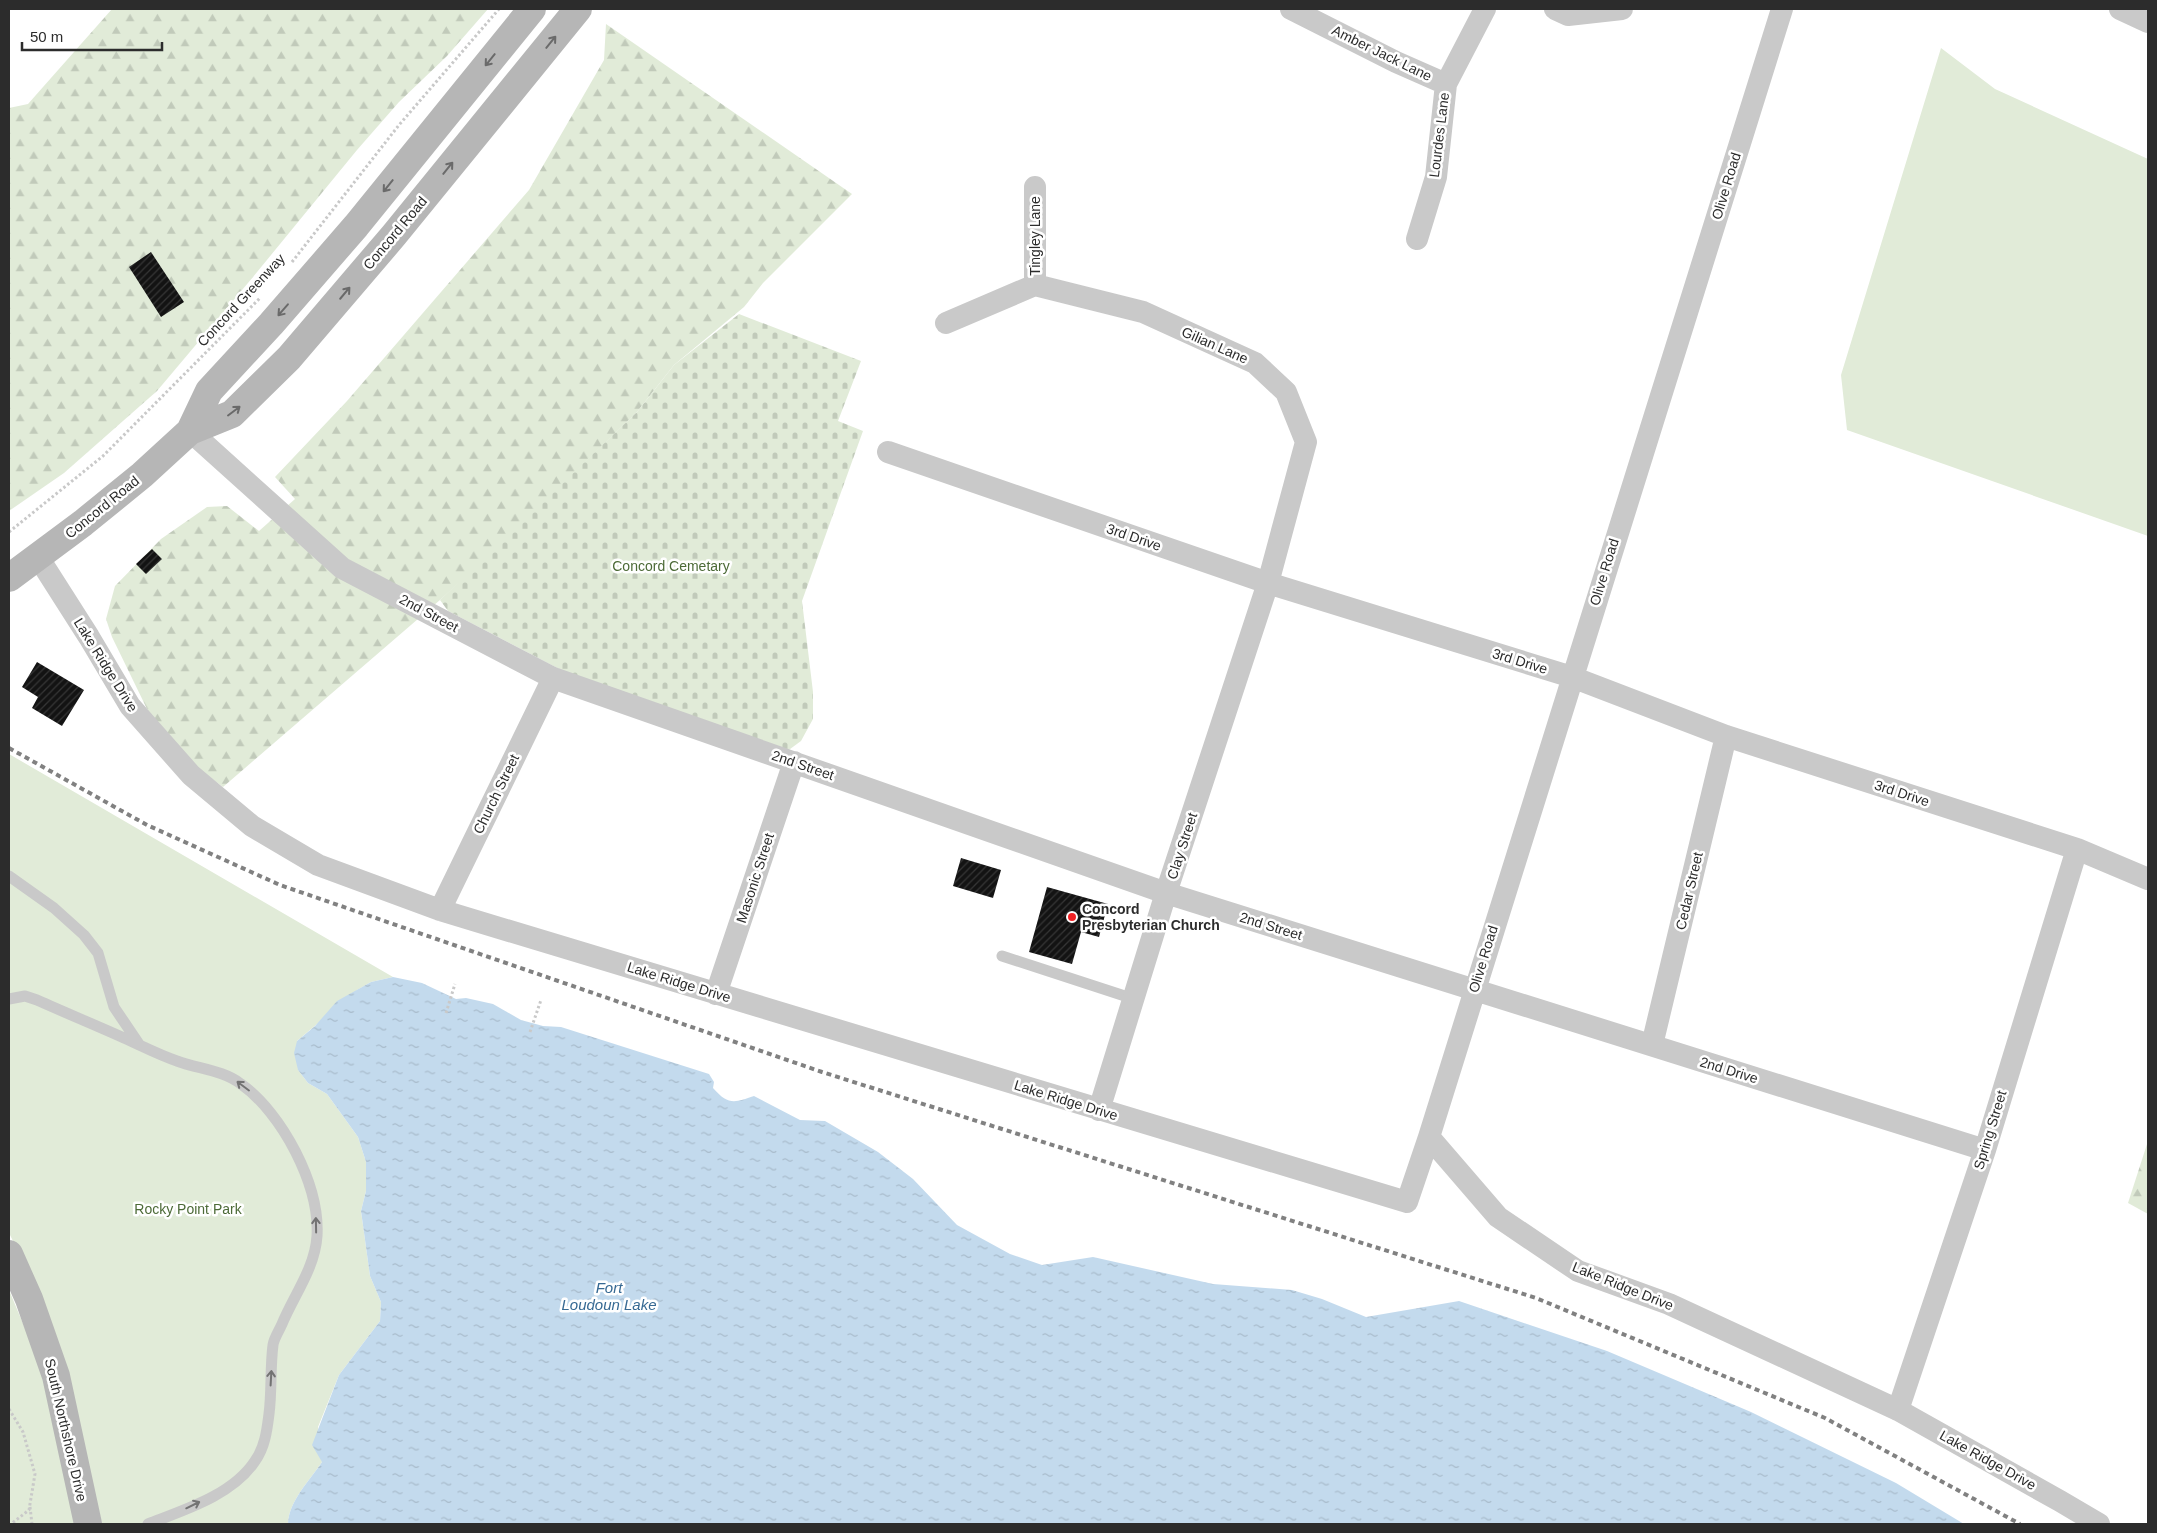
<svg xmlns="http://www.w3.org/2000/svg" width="2157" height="1533" viewBox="0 0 2157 1533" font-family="Arial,sans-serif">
	<defs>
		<pattern id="forest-firs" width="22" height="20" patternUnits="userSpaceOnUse" patternTransform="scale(1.25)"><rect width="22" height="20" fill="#e1ebd8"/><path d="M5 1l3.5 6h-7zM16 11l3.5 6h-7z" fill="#c1caba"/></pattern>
		<pattern id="cemetery-stones" width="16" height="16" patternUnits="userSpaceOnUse" patternTransform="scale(1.25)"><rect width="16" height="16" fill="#e1ebd8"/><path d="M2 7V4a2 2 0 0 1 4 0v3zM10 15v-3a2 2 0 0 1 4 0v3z" fill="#c1caba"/></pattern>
		<pattern id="water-ripples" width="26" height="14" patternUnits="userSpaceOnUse" patternTransform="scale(1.25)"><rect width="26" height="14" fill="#c3daed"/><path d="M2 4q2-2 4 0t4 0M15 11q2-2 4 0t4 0" fill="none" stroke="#a8bbcb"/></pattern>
		<pattern id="building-hatch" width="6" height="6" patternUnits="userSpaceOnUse" patternTransform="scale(1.25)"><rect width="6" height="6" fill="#131313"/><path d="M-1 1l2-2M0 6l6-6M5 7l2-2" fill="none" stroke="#363636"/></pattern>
	</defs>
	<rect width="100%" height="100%" fill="#fff"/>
	<!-- green -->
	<path fill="#e1ebd8" d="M1941 48 1995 89 2148 159V536L1847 430 1841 375Z
		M9 754 393 977 371 982 357 990 297 1041 298 1070 308 1083 327 1094 358 1137 366 1162V1191L361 1211 370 1276 381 1302 380 1321 339 1375 318 1427 322 1462C310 1480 288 1502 288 1524H102L66 1372 18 1251 9 1233Z
		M9 1290 47 1381 79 1524H9Z"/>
	<!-- forest -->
	<path fill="url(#forest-firs)" d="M112 9H488L447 56 399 102 357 150 253 277 157 391 64 473 9 511V108L28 104Z
		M606 24 852 194 763 283 744 307 674 365 637 412 484 560 440 600 223 787 199 769 148 711 112 637 106 619 115 586 161 539 207 507 227 506 259 531 295 499 275 477 347 401 529 190 604 60Z
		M2148 1141V1214L2128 1203Z"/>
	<!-- cemetery -->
	<path fill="url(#cemetery-stones)" d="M739 314 861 361 838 421 863 431 802 601 813 692V719L801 741 786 752 565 672 448 611 440 600 637 412 674 365Z"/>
	<!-- water -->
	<path fill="url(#water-ripples)" d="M393 977 422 983 456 999 466 998 493 1004 521 1020 543 1026 561 1027 709 1074 714 1082 713 1088C728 1105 734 1103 754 1096L800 1120 825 1121 878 1152 913 1179 957 1225 1010 1254 1042 1265 1093 1257 1213 1284 1292 1290 1322 1299 1366 1317 1459 1301 1607 1351 1751 1412 1896 1483 1964 1524H288C288 1502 310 1480 322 1462L312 1445 339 1375 380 1321 381 1302 370 1276 361 1211 366 1191V1162L358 1137 327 1094 308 1083 298 1070 294 1053 297 1041 315 1026 337 1001 371 982Z"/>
	<!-- building -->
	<path fill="url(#building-hatch)" d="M151 252 184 302 161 317 129 267Z
		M152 549 162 559 146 574 136 564Z
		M37 662 84 690 62 726 32 708 38 697 22 687Z
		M961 858 1001 870 993 898 953 886Z
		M1047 887 1108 904 1099 937 1081 932 1072 964 1029 952Z"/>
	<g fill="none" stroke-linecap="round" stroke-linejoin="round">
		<!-- path -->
		<path stroke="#c9c9c9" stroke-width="3" stroke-dasharray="2.5 2.5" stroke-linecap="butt" d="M292 262 399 125 499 9
			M9 532 103 456 260 298
			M446 1013 455 984
			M530 1032 541 1000
			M9 1409 23 1432 35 1474 29 1510 11 1524
			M30 1507 32 1524"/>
		<!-- lane -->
		<path stroke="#c9c9c9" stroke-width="11" d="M9 876 54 908 84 935 98 953 114 1007 139 1044
			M1002 956 1134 999
			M9 999 25 996 37 1000C66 1013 95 1025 124 1038 142 1046 159 1055 177 1061 198 1069 223 1070 241 1084 282 1113 320 1185 317 1236 315 1268 294 1295 282 1324 279 1331 274 1338 273 1345 270 1368 272 1391 269 1414 267 1430 265 1447 255 1461 233 1495 184 1510 148 1524"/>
		<!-- street -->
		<path stroke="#c9c9c9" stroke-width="22" d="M1291 9 1396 62 1446 84
			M1555 9 1568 15 1622 9
			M2120 9 2148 22
			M1417 239 1436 177 1446 84 1485 9
			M1035 285V187
			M946 323 1035 285 1143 312 1255 363 1286 392 1306 442 1268 583 1166 893 1099 1110
			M190 431 342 568 553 678 1166 893 1985 1150
			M888 452 1268 583 1572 677 1726 736 2077 849 2148 879
			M38 557 89 637 130 706 191 775 252 826 318 865 440 910 1407 1202 1429 1137 1498 1217 1578 1271 1669 1304 1898 1410 2060 1501 2099 1524
			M440 910 553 678
			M716 994 794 762
			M1652 1045 1726 736
			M1429 1137 1782 9
			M1898 1410 1985 1150 2077 849"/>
		<!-- secondary -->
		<path stroke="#b6b6b6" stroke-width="28" d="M190 431 209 391 271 324 356 226 532 9
			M9 578 83 523 142 475 190 431 232 414 289 358 394 235 578 9
			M9 1254 29 1299 56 1376 88 1524"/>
		<!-- rail -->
		<path stroke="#818181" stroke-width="4" stroke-dasharray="5 4" stroke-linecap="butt" d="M9 748 147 825 280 885 822 1072 1536 1298 1825 1418 2020 1524"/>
	</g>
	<!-- one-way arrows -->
	<defs><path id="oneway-shaft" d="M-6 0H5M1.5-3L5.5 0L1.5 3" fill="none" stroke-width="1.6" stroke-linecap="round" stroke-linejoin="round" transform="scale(1.25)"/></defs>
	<g stroke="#6a6a6a">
		<use href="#oneway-shaft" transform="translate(551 42) rotate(-51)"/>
		<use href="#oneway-shaft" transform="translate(490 60) rotate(129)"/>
		<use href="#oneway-shaft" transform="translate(448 168) rotate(-51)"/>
		<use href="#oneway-shaft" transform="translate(388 186) rotate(129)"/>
		<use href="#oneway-shaft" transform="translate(345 293) rotate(-50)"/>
		<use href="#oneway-shaft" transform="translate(283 310) rotate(131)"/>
		<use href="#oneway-shaft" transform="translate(234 411) rotate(-37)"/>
	</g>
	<g stroke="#737373">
		<use href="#oneway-shaft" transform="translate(243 1086) rotate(-143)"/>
		<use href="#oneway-shaft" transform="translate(316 1225) rotate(-91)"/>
		<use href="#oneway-shaft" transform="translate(271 1378) rotate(-87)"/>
		<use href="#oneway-shaft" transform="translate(193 1505) rotate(-26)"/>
	</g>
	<!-- markers -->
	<circle fill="#f12124" stroke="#fff" stroke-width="2" cx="1072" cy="917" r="5"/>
	<g text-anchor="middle" stroke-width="5" stroke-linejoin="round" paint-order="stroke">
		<!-- street labels -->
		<g font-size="14" fill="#2c2c2c" stroke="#fff">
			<text transform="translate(1382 53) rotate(26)" y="5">Amber Jack Lane</text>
			<text transform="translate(1439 135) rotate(-83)" y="5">Lourdes Lane</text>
			<text transform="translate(1726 186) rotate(-73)" y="5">Olive Road</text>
			<text transform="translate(395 233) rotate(-50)" y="5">Concord Road</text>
			<text transform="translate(1035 236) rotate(-90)" y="5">Tingley Lane</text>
			<text transform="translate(241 300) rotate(-47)" y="5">Concord Greenway</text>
			<text transform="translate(1215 345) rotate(24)" y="5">Gilian Lane</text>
			<text transform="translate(102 507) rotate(-39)" y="5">Concord Road</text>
			<text transform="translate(1134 537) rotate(19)" y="5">3rd Drive</text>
			<text transform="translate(1604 572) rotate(-73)" y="5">Olive Road</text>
			<text transform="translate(429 613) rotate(28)" y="5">2nd Street</text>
			<text transform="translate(1520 661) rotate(17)" y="5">3rd Drive</text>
			<text transform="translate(106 665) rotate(58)" y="5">Lake Ridge Drive</text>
			<text transform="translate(803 765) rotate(19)" y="5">2nd Street</text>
			<text transform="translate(1902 793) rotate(18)" y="5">3rd Drive</text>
			<text transform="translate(496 794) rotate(-64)" y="5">Church Street</text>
			<text transform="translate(1182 846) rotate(-72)" y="5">Clay Street</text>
			<text transform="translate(755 878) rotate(-72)" y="5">Masonic Street</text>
			<text transform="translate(1689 891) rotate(-77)" y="5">Cedar Street</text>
			<text transform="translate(1271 926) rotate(17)" y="5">2nd Street</text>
			<text transform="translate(1483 959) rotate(-73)" y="5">Olive Road</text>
			<text transform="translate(679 982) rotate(17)" y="5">Lake Ridge Drive</text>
			<text transform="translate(1729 1070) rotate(17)" y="5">2nd Drive</text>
			<text transform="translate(1066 1100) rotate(17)" y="5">Lake Ridge Drive</text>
			<text transform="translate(1990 1130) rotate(-73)" y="5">Spring Street</text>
			<text transform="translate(1623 1286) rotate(22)" y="5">Lake Ridge Drive</text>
			<text transform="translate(66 1430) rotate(77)" y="5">South Northshore Drive</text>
			<text transform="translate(1988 1460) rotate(29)" y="5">Lake Ridge Drive</text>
		</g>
		<!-- park labels -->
		<g font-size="14" fill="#4c6a37" stroke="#fff">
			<text x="671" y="571">Concord Cemetary</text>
			<text x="188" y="1214">Rocky Point Park</text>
		</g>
		<!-- poi labels -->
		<g font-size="14" font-weight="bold" fill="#2c2c2c" stroke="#fff" text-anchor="start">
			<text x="1082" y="914">Concord<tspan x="1082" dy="16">Presbyterian Church</tspan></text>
		</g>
		<!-- water labels -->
		<g font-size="15" font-style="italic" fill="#366993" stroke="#fff">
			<text x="609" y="1293">Fort<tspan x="609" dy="17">Loudoun Lake</tspan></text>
		</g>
	</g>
	<!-- border -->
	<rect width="2157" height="1533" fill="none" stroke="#2c2c2c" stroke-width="20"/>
	<!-- scale -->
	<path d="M22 42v8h140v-8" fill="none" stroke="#2c2c2c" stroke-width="2.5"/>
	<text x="30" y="42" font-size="15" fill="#2c2c2c" stroke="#ffffff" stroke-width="4" paint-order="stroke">50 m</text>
</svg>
